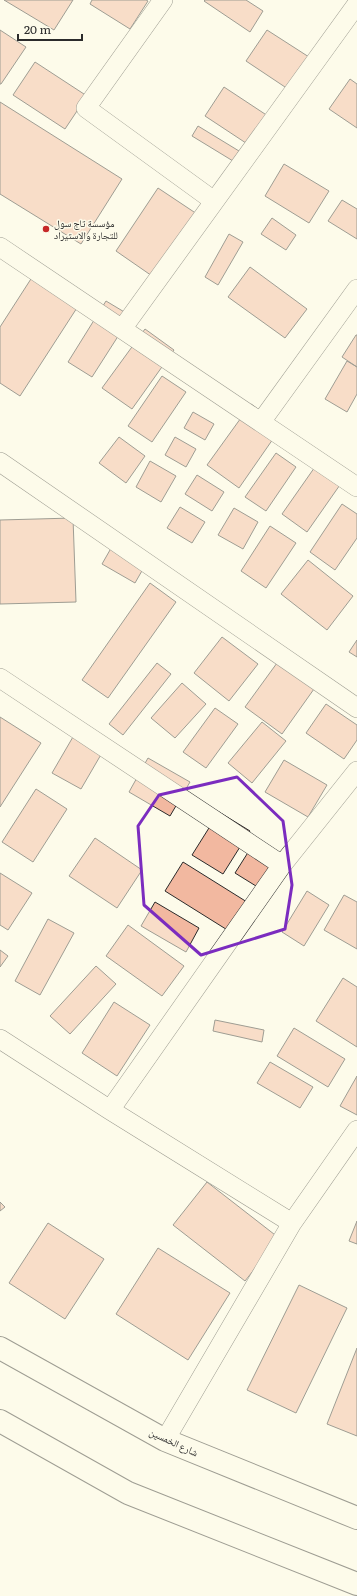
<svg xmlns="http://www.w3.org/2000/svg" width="357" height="1596" viewBox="0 0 357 1596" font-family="Literata,'Noto Naskh Arabic',serif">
	<rect width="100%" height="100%" fill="#fdfbea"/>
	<!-- building -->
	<path fill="#f2b8a0" stroke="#2b2b2b" d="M4 0H73L54 30Z
		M92 0H146L148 1 130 29 90 4Z
		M205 0H246L263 11 250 32 204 1Z
		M0 30 26 47 1 84H0Z
		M267 30 309 57 288 89 246 61Z
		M35 62 87 96 65 129 13 95Z
		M350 79 357 84V128L329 109Z
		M224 87 274 120 255 149 205 116Z
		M0 102 122 179 81 244 0 194Z
		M198 126 239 151 233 161 192 136Z
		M284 164 329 191 309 223 265 196Z
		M158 188 197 214 155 278 116 251Z
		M342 200 357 209V239L328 221Z
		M272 218 296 235 286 250 261 234Z
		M229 234 243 242 218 285 205 277Z
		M250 267 307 309 285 338 228 297Z
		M38 268 84 297 20 396 0 383V327Z
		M106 301 131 316 92 377 68 362Z
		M145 329 174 350 132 409 102 388Z
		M356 335H357V367L342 357Z
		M347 361 357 367V394L347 412 325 399Z
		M162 376 186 392 152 442 128 426Z
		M251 404 282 426 239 488 207 465Z
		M193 412 214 424 205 440 184 428Z
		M119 437 145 456 126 483 99 463Z
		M175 437 196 449 186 467 165 455Z
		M276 453 296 467 266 511 245 497Z
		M150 461 176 476 161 502 136 487Z
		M317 464 342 482 307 532 282 514Z
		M197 475 224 492 212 511 185 494Z
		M342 504 357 514V538L335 570 310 552Z
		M180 507 205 522 192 543 167 528Z
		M234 508 258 522 243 549 218 535Z
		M73 518 76 602 0 604V520Z
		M270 526 296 543 266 588 241 571Z
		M118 536 151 555 135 583 102 564Z
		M308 560 353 596 327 630 281 594Z
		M150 583 176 602 108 698 82 680Z
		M222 637 258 664 229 701 194 673Z
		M357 640V657L349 652Z
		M157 663 171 674 123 735 109 724Z
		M277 663 314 689 282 734 245 707Z
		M182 683 206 704 175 738 151 718Z
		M326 704 357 725V740L344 759 306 733Z
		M215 708 238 724 206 768 183 752Z
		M0 717 41 743 0 807Z
		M262 722 286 741 252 783 228 763Z
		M77 730 106 746 81 789 52 773Z
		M148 758 190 782 170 816 129 792Z
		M284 760 327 785 308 817 265 792Z
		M36 789 67 809 33 862 2 842Z
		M219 812 250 831 223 874 192 855Z
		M95 838 142 870 117 908 69 876Z
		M254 843 282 860 264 891 235 873Z
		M183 862 247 902 229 931 165 891Z
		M0 873 32 893 8 930 0 925Z
		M307 891 329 905 304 946 282 932Z
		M344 895 357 902V949L324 930Z
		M155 902 199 928 186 952 141 926Z
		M48 919 74 933 40 995 15 981Z
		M128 925 184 966 162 996 106 956Z
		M0 950 8 956 0 967Z
		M96 966 116 984 70 1034 50 1016Z
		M343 978 357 987V1047L316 1021Z
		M114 1002 150 1025 117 1076 82 1053Z
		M215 1020 264 1030 262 1042 213 1031Z
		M294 1028 345 1059 328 1087 277 1056Z
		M270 1062 313 1087 300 1108 257 1083Z
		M357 1076V1115L340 1106Z
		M207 1182 279 1238 245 1281 173 1225Z
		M0 1202 5 1207 0 1211Z
		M357 1221V1244L349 1241Z
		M48 1223 104 1259 65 1319 9 1283Z
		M158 1248 230 1293 188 1360 116 1314Z
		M299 1285 347 1308 296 1413 247 1390Z
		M357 1348V1436L327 1424Z"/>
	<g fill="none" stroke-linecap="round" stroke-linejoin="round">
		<!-- street casing -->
		<g stroke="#2b2b2b" stroke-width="20">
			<path id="street" d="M163 0 86 108 214 201
				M0 247 357 487
				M122 329 357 4
				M261 422 357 289
				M0 462 357 708
				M0 678 282 865
				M0 1039 110 1110 292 1223
				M110 1110 282 865 357 771
				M165 1440 292 1223 357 1130"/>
		</g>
		<!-- primary casing -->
		<g stroke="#2b2b2b" stroke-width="24">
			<path id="primary" d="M0 1348 165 1440 357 1518
				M0 1421 128 1493 357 1584"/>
		</g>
		<!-- street -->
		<use href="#street" stroke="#fdfbea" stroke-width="19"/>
		<!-- primary -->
		<use href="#primary" stroke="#fdfbea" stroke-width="22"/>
	</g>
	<!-- marked area -->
	<path d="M0 0H357V1596H0ZM237 777 283 821 292 885 285 929 201 955 144 905 138 826 159 795Z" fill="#fdfbea" fill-opacity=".55" fill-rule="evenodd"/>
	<path fill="none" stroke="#7b2cbf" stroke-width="3" stroke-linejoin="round" d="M237 777 283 821 292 885 285 929 201 955 144 905 138 826 159 795Z"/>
	<!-- markers -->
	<circle fill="#c62828" stroke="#fdfbea" stroke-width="1.5" cx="46" cy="229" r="4"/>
	<g text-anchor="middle" stroke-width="3" stroke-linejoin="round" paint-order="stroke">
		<!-- poi labels -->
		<g font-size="10" fill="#2b2b2b" stroke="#fdfbea" text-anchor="start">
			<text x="54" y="227">مؤسسة تاج سول<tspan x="54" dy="12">للتجارة والاستيراد</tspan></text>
		</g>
		<!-- street labels -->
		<g font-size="10" fill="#2b2b2b" stroke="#fdfbea">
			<text transform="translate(174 1442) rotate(25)" y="4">شارع الخمسين</text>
		</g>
	</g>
	<!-- scale -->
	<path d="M18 34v6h64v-6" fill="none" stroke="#2b2b2b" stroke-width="2"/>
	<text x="24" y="34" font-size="12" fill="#2b2b2b" stroke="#fdfbea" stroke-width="3" paint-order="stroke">20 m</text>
</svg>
